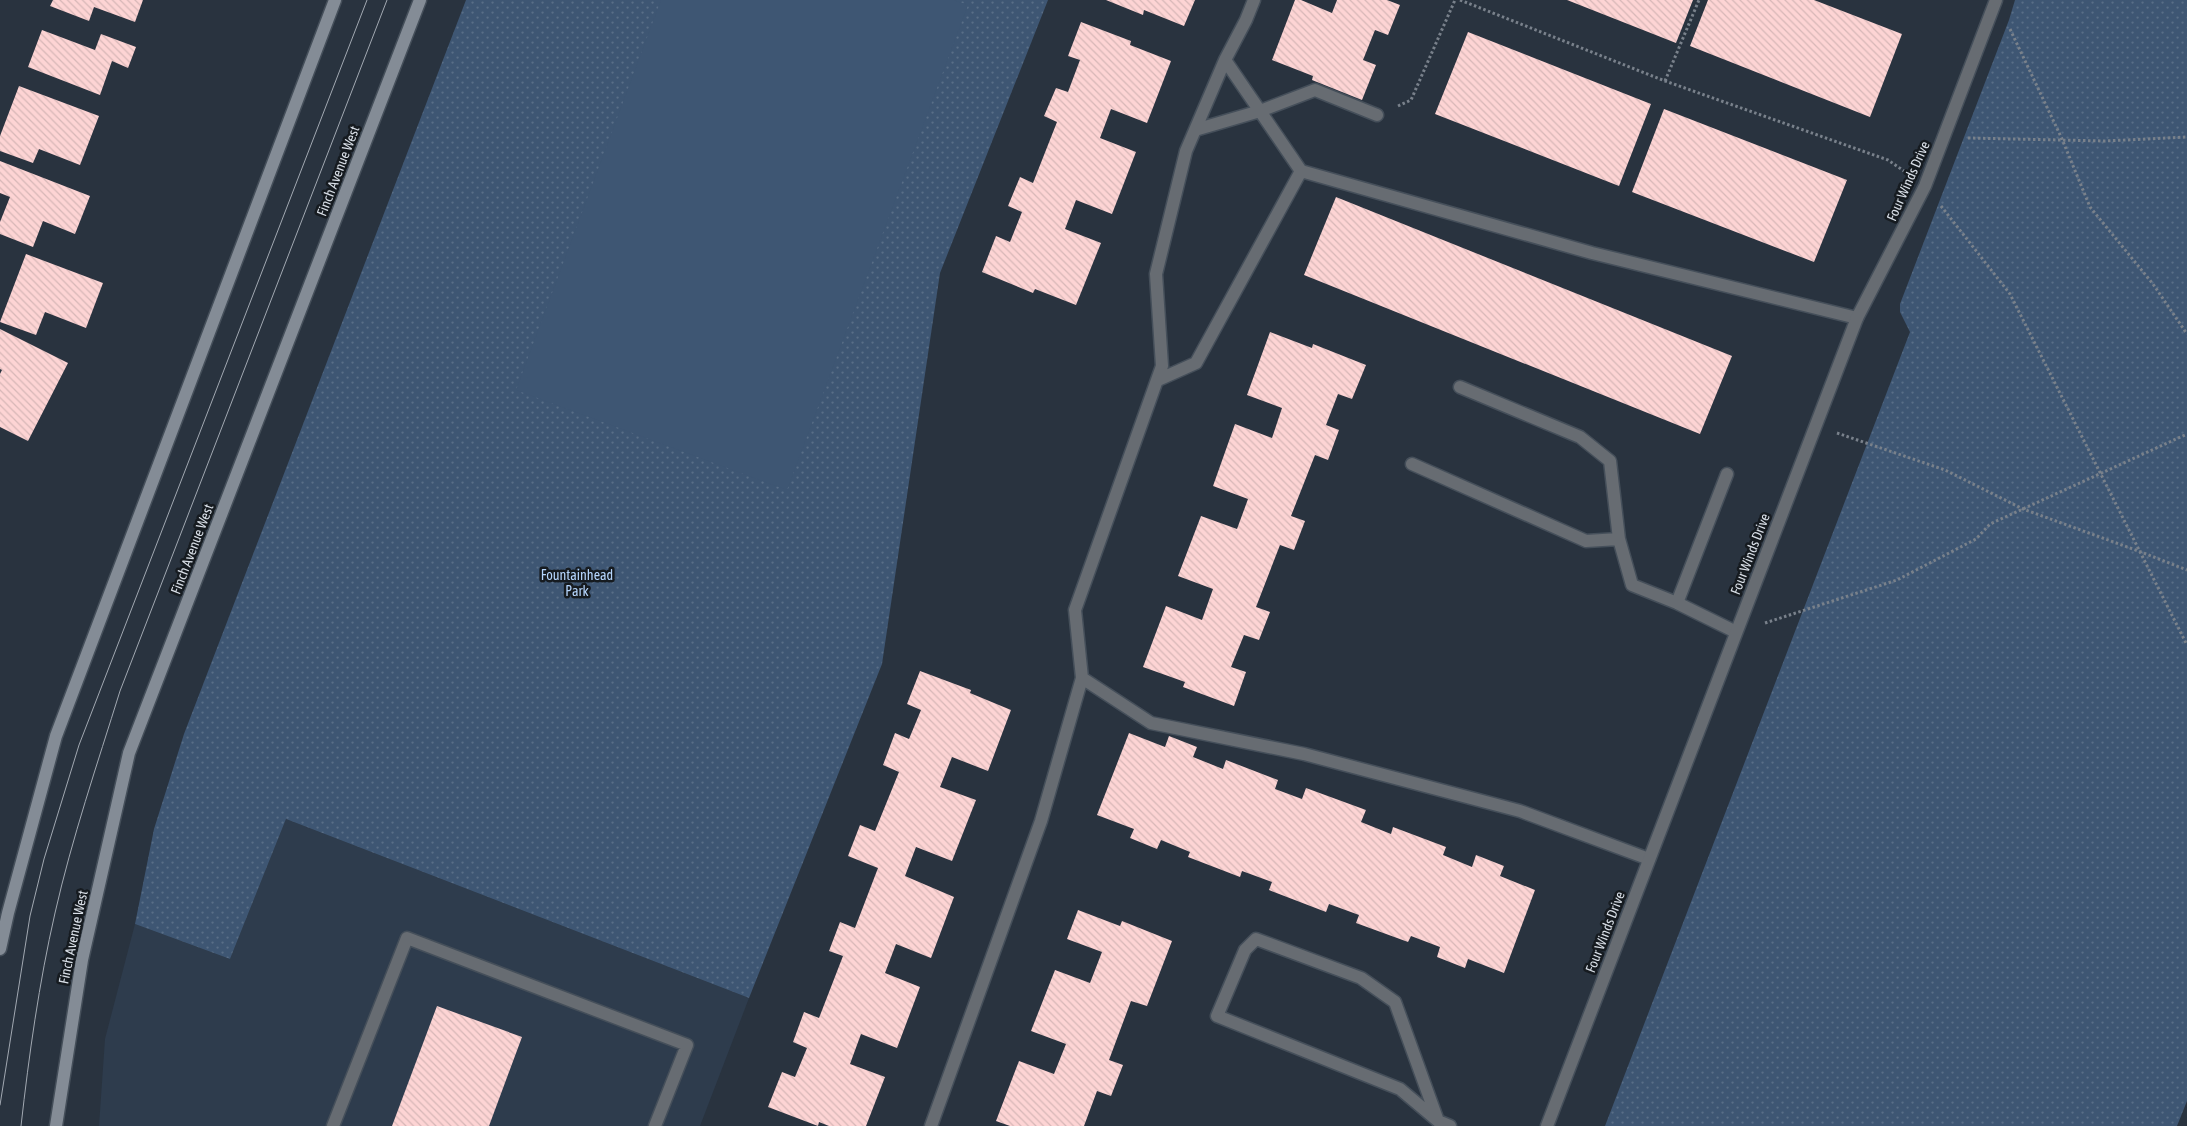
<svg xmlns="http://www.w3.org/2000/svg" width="2187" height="1126" viewBox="0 0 2187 1126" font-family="'Asap Condensed',sans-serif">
	<defs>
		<pattern id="green-dots" width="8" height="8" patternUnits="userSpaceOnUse" patternTransform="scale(1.25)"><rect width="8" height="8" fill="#3e5673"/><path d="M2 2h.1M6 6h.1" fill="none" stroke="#596e87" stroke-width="1.8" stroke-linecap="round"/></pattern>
		<pattern id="building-back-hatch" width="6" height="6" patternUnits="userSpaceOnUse" patternTransform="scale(1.25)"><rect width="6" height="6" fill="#fdd4d4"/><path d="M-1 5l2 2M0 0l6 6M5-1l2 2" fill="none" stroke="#d7b7b7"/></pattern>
	</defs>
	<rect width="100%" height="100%" fill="#29333f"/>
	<!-- built -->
	<path fill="#2e3c4d" d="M286 819 749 998 700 1126H99L105 1039 135 924 230 959Z"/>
	<!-- green -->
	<path fill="url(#green-dots)" d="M466 0H1048L940 273 882 664 749 998 286 819 230 959 135 924 154 829 184 734Z
		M2015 0H2187V1101L2177 1126H1605L1910 332 1900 312V304L2009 20Z"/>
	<!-- pitch -->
	<path fill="#3e5673" d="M661 0H954L968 5 787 490 516 390Z"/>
	<!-- building -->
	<path fill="url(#building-back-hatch)" d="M53 0H143L135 22 94 7 89 21 50 6Z
		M1106 0H1195L1184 26 1144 10 1143 15Z
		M1295 0H1301L1332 13 1337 0H1387L1400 5 1388 35 1375 30 1363 60 1376 65 1362 100 1312 80 1313 76 1272 60Z
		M1567 0H1693L1676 43Z
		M1708 0H1814L1902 34 1870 117 1690 46Z
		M1081 22 1131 41 1130 45 1171 61 1147 123 1111 109 1100 138 1136 152 1112 214 1076 200 1065 229 1101 243 1076 305 1035 289 1033 293 982 272 996 236 1010 242 1022 212 1008 206 1020 177 1033 183 1057 122 1044 116 1056 88 1068 92 1080 60 1068 56Z
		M42 30 95 50 101 34 136 47 128 68 112 61 100 95 28 67Z
		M1468 32 1651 104 1619 186 1435 114Z
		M19 86 99 116 80 165 39 149 33 163 0 151V136Z
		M1664 109 1847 180 1814 262 1632 192Z
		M0 161 90 196 75 234 43 221 33 247 0 234V222L10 197 0 193Z
		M1336 197 1732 356 1700 434 1304 275Z
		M26 254 103 283 86 328 45 312 36 335 0 322Z
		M0 329 68 363 28 441 0 427V374L2 370 0 369Z
		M1270 332 1312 348 1313 344 1366 365 1352 399 1338 394 1326 425 1339 430 1328 460 1315 455 1291 516 1305 521 1294 550 1280 545 1256 607 1270 612 1259 640 1244 635 1231 667 1246 672 1234 706 1183 687 1185 682 1143 667 1166 606 1202 620 1213 589 1178 576 1201 516 1237 529 1248 499 1213 486 1235 424 1272 438 1282 408 1247 395Z
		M920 671 971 690 970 693 1011 710 988 771 952 757 940 787 976 800 952 861 916 847 905 876 954 897 931 958 896 944 885 973 920 987 897 1048 861 1034 850 1064 885 1077 866 1126H829L819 1122 818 1126 768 1107 782 1072 795 1077 807 1048 793 1042 804 1012 819 1018 843 956 829 951 840 922 855 928 878 868 848 856 860 825 875 831 899 772 883 765 895 733 909 739 921 710 907 704Z
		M1129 733 1165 747 1169 736 1197 747 1193 757 1223 769 1226 760 1278 780 1275 789 1302 799 1306 788 1366 810 1361 822 1391 834 1393 827 1446 847 1443 855 1472 867 1476 855 1504 866 1500 876 1535 890 1504 973 1468 959 1465 968 1437 957 1440 947 1411 936 1408 942 1356 923 1359 915 1329 904 1326 912 1269 890 1272 882 1242 871 1240 877 1188 857 1190 852 1161 840 1157 849 1130 838 1134 829 1097 815Z
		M1078 910 1120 926 1122 921 1172 941 1147 1006 1131 1001 1109 1060 1123 1065 1111 1096 1097 1091 1084 1126H1010L996 1121 1019 1061 1054 1074 1066 1044 1031 1031 1055 970 1090 983 1102 952 1067 939Z
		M437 1006 522 1037 489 1126H392Z"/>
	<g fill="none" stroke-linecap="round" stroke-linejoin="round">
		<!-- service casing -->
		<g stroke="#454f5a" stroke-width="15">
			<path id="service" d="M1225 60 1301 171 1592 253 1857 318
				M1195 130 1260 111 1315 90 1377 115
				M1158 380 1196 363 1301 171
				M1460 387 1580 437 1610 461 1619 539 1632 585 1677 603 1736 632
				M1412 464 1586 541 1619 539
				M1677 603 1727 474
				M1082 678 1151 723 1304 754 1520 811 1649 859
				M1438 1121 1395 1002 1361 978 1256 939 1245 950 1217 1016 1400 1089 1438 1121 1450 1126
				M333 1126 407 938 687 1045 655 1126
				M931 1126 1041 821 1082 678 1075 610 1162 366 1156 274 1186 151 1225 60 1246 20 1254 0"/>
		</g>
		<!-- minor casing -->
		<g stroke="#454f5a" stroke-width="15">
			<path id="minor" d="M1547 1126 1857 318 1925 186 1996 0"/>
		</g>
		<!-- secondary casing -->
		<g stroke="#454f5a" stroke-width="15">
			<path id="secondary" d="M0 949 8 913 56 736 335 0
				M56 1126 82 960 129 753 420 0"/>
		</g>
		<!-- path -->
		<path stroke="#79818b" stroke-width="3" stroke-dasharray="2.5 2.5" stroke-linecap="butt" d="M1460 0 1665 81 1888 160 1904 171
			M2010 29 2062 139 2090 207 2153 284 2187 334
			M1665 81 1699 0
			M1398 106 1411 100 1455 0
			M1968 138 2105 141 2187 137
			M1941 206 2010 294 2187 645
			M1837 433 1945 470 2023 509 2141 552 2187 570
			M1765 623 1897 580 1976 539 1990 524 2187 434"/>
		<!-- service -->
		<use href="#service" stroke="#676c72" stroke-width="12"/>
		<!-- minor -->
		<use href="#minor" stroke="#676c72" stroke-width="12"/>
		<!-- secondary -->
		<use href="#secondary" stroke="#848c96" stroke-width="12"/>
		<!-- tram -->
		<path stroke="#a2a9b2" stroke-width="1" d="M0 1105 30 916 44 859 79 745 367 0
			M21 1126C29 1055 39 983 55 913 72 838 97 765 120 691L387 0"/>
	</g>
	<g text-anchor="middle" stroke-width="5" stroke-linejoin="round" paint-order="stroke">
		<!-- street labels -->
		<g font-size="14" fill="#d9dfe7" stroke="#161b20">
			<text transform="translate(338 171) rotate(-69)" y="5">Finch Avenue West</text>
			<text transform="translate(1908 181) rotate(-66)" y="5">Four Winds Drive</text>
			<text transform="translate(192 549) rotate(-69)" y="5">Finch Avenue West</text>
			<text transform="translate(1750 554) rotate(-69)" y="5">Four Winds Drive</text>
			<text transform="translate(1605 932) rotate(-69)" y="5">Four Winds Drive</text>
			<text transform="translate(73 937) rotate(-78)" y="5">Finch Avenue West</text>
		</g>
		<!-- park labels -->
		<g font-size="14" fill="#b5d5fc" stroke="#161b20">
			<text x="577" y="580">Fountainhead<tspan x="577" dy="16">Park</tspan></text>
		</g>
	</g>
</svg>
